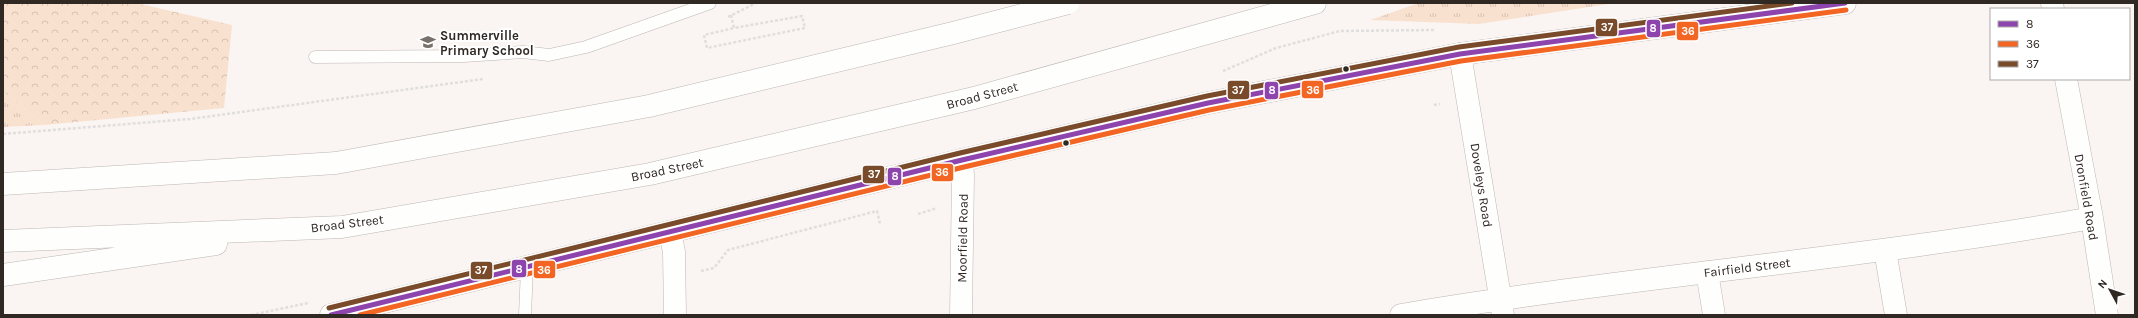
<svg xmlns="http://www.w3.org/2000/svg" width="2138" height="318" viewBox="0 0 2138 318" font-family="Karla,sans-serif">
	<defs>
		<pattern id="grass-tufts" width="24" height="20" patternUnits="userSpaceOnUse"><rect width="24" height="20" fill="#f9e1cf"/><path d="M3 7l-1-3M5 7V3M7 7l1-3M15 17l-1-3M17 17v-4M19 17l1-3" fill="none" stroke="#d6c1b1"/></pattern>
		<pattern id="forest-crowns" width="20" height="18" patternUnits="userSpaceOnUse"><rect width="20" height="18" fill="#f9e1cf"/><path d="M2 6a3 3 0 1 1 6 0M12 15a3 3 0 1 1 6 0" fill="none" stroke="#d6c1b1"/></pattern>
	</defs>
	<rect width="100%" height="100%" fill="#faf5f2"/>
	<!-- grass -->
	<path fill="url(#grass-tufts)" d="M1419 3H1615L1479 24 1370 20Z
		M3 91 44 125 3 127Z"/>
	<!-- forest -->
	<path fill="url(#forest-crowns)" d="M3 3H136L232 25 224 108 44 125 3 91Z"/>
	<g fill="none" stroke-linecap="round" stroke-linejoin="round">
		<!-- lane casing -->
		<g stroke="#bdb7b3" stroke-width="13">
			<path id="lane" d="M315 57 464 56 523 52 549 55 586 47 710 3
				M525 315 527 268"/>
		</g>
		<!-- street casing -->
		<g stroke="#bdb7b3" stroke-width="23">
			<path id="street" d="M2052 3 2053 9
				M1460 54 1503 315
				M2066 79 2092 218 2107 315
				M670 232 674 252 675 315
				M1885 250 1896 315
				M1707 272 1714 315
				M961 315 963 176 962 160
				M1401 315C1630 276 1863 259 2092 218"/>
		</g>
		<!-- secondary casing -->
		<g stroke="#bdb7b3" stroke-width="23">
			<path id="secondary" d="M331 315 962 160 1208 103 1460 54 1845 3"/>
		</g>
		<!-- highway casing -->
		<g stroke="#bdb7b3" stroke-width="23">
			<path id="highway" d="M3 241 342 227 650 174 974 98 1315 3
				M3 275 216 244"/>
		</g>
		<!-- path -->
		<path stroke="#e0dede" stroke-width="2.5" stroke-dasharray="3 2" stroke-linecap="butt" d="M731 15 734 28 802 16 805 28 707 48 704 35 734 28
			M728 17 756 3
			M1223 71 1276 48 1340 31 1435 30
			M1434 105 1440 104
			M3 134 190 119 483 79
			M918 214 937 208
			M701 271 714 268 728 250 877 211 880 224
			M251 315 308 303"/>
		<!-- lane -->
		<use href="#lane" stroke="#fefefd" stroke-width="12"/>
		<!-- street -->
		<use href="#street" stroke="#fefefd" stroke-width="22"/>
		<!-- secondary -->
		<use href="#secondary" stroke="#fefefd" stroke-width="22"/>
		<!-- highway -->
		<use href="#highway" stroke="#fefefd" stroke-width="22"/>
		<!-- highway-bridge casing -->
		<g stroke="#bdb7b3" stroke-width="23" stroke-linecap="butt">
			<path id="highway-bridge" d="M3 184 336 163 649 106 953 33 1068 3"/>
		</g>
		<!-- highway-bridge -->
		<use href="#highway-bridge" stroke="#fefefd" stroke-width="22"/>
		<!-- bus-1 casing -->
		<g stroke="#fff" stroke-width="8">
			<path id="bus-1" d="M331 315 962 160 1208 103 1460 54 1845 3"/>
		</g>
		<!-- bus-2 casing -->
		<g stroke="#fff" stroke-width="8">
			<path id="bus-2" d="M360 315 964 167 1209 110 1461 61 1846 10"/>
		</g>
		<!-- bus-3 casing -->
		<g stroke="#fff" stroke-width="8">
			<path id="bus-3" d="M329 308 960 153 1207 96 1459 47 1792 3"/>
		</g>
		<!-- bus-1 -->
		<use href="#bus-1" stroke="#8e44ad" stroke-width="5"/>
		<!-- bus-2 -->
		<use href="#bus-2" stroke="#f26522" stroke-width="5"/>
		<!-- bus-3 -->
		<use href="#bus-3" stroke="#7a4b2a" stroke-width="5"/>
	</g>
	<!-- icons -->
	<defs>
		<g id="school-bare" transform="scale(1.2)"><path d="M0-5L7-2L0 1L-7-2ZM-4 1L0 2.5L4 1V4Q0 6-4 4Z" fill="#77706b" stroke="#fff" stroke-width="2.5" paint-order="stroke"/></g>
	</defs>
	<g fill-rule="evenodd">
		<use href="#school-bare" x="428" y="42"/>
	</g>
	<!-- markers -->
	<g fill="#302823" stroke="#fff" stroke-width="1.5">
		<circle cx="1346" cy="69" r="3.5"/>
		<circle cx="1066" cy="143" r="3.5"/>
	</g>
	<g text-anchor="middle" stroke-width="4" stroke-linejoin="round" paint-order="stroke">
		<!-- poi labels -->
		<g font-size="13" font-weight="bold" fill="#302823" stroke="#fff" text-anchor="start">
			<text x="440" y="40">Summerville<tspan x="440" dy="15">Primary School</tspan></text>
		</g>
		<!-- street labels -->
		<g font-size="13" fill="#302823" stroke="#fff">
			<text transform="translate(982 95) rotate(-15)" y="5">Broad Street</text>
			<text transform="translate(667 169) rotate(-12)" y="5">Broad Street</text>
			<text transform="translate(1482 185) rotate(81)" y="5">Doveleys Road</text>
			<text transform="translate(2087 197) rotate(80)" y="5">Dronfield Road</text>
			<text transform="translate(347 223) rotate(-7)" y="5">Broad Street</text>
			<text transform="translate(962 238) rotate(-89)" y="5">Moorfield Road</text>
			<text transform="translate(1747 267) rotate(-7)" y="5">Fairfield Street</text>
		</g>
	</g>
	<g stroke="#fff" stroke-width="1.5">
		<rect x="1595" y="18" width="23" height="19" rx="4" fill="#7a4b2a"/>
		<rect x="1646" y="19" width="15" height="19" rx="4" fill="#8e44ad"/>
		<rect x="1676" y="21" width="23" height="20" rx="4" fill="#f26522"/>
		<rect x="1301" y="80" width="23" height="19" rx="4" fill="#f26522"/>
		<rect x="1227" y="80" width="23" height="20" rx="4" fill="#7a4b2a"/>
		<rect x="1264" y="81" width="15" height="19" rx="4" fill="#8e44ad"/>
		<rect x="931" y="163" width="23" height="19" rx="4" fill="#f26522"/>
		<rect x="862" y="165" width="23" height="19" rx="4" fill="#7a4b2a"/>
		<rect x="887" y="167" width="15" height="19" rx="4" fill="#8e44ad"/>
		<rect x="511" y="259" width="16" height="19" rx="4" fill="#8e44ad"/>
		<rect x="533" y="260" width="23" height="19" rx="4" fill="#f26522"/>
		<rect x="470" y="261" width="23" height="19" rx="4" fill="#7a4b2a"/>
	</g>
	<g font-size="11" text-anchor="middle" font-weight="bold" fill="#fff">
		<text x="1607" y="31">37</text>
		<text x="1653" y="32">8</text>
		<text x="1688" y="35">36</text>
		<text x="1313" y="94">36</text>
		<text x="1238" y="94">37</text>
		<text x="1272" y="94">8</text>
		<text x="942" y="176">36</text>
		<text x="874" y="178">37</text>
		<text x="895" y="180">8</text>
		<text x="519" y="273">8</text>
		<text x="544" y="274">36</text>
		<text x="481" y="274">37</text>
	</g>
	<!-- border -->
	<rect width="2138" height="318" fill="none" stroke="#302823" stroke-width="8"/>
	<!-- legend -->
	<rect x="1990" y="8" width="140" height="72" fill="#ffffff" stroke="#aca9a7"/>
	<rect x="1998" y="21" width="20" height="6" fill="#8e44ad" stroke="#aca9a7"/>
	<text x="2026" y="28" font-size="12" fill="#302823">8</text>
	<rect x="1998" y="41" width="20" height="6" fill="#f26522" stroke="#aca9a7"/>
	<text x="2026" y="48" font-size="12" fill="#302823">36</text>
	<rect x="1998" y="61" width="20" height="6" fill="#7a4b2a" stroke="#aca9a7"/>
	<text x="2026" y="68" font-size="12" fill="#302823">37</text>
	<!-- north arrow -->
	<g transform="translate(2110 290) rotate(310)" stroke="#ffffff" stroke-width="3" paint-order="stroke">
	<path d="M0-3L7 15L0 10L-7 15Z" fill="#302823"/>
	<text y="-6" font-size="11" font-weight="bold" text-anchor="middle" fill="#302823">N</text>
	</g>
</svg>
